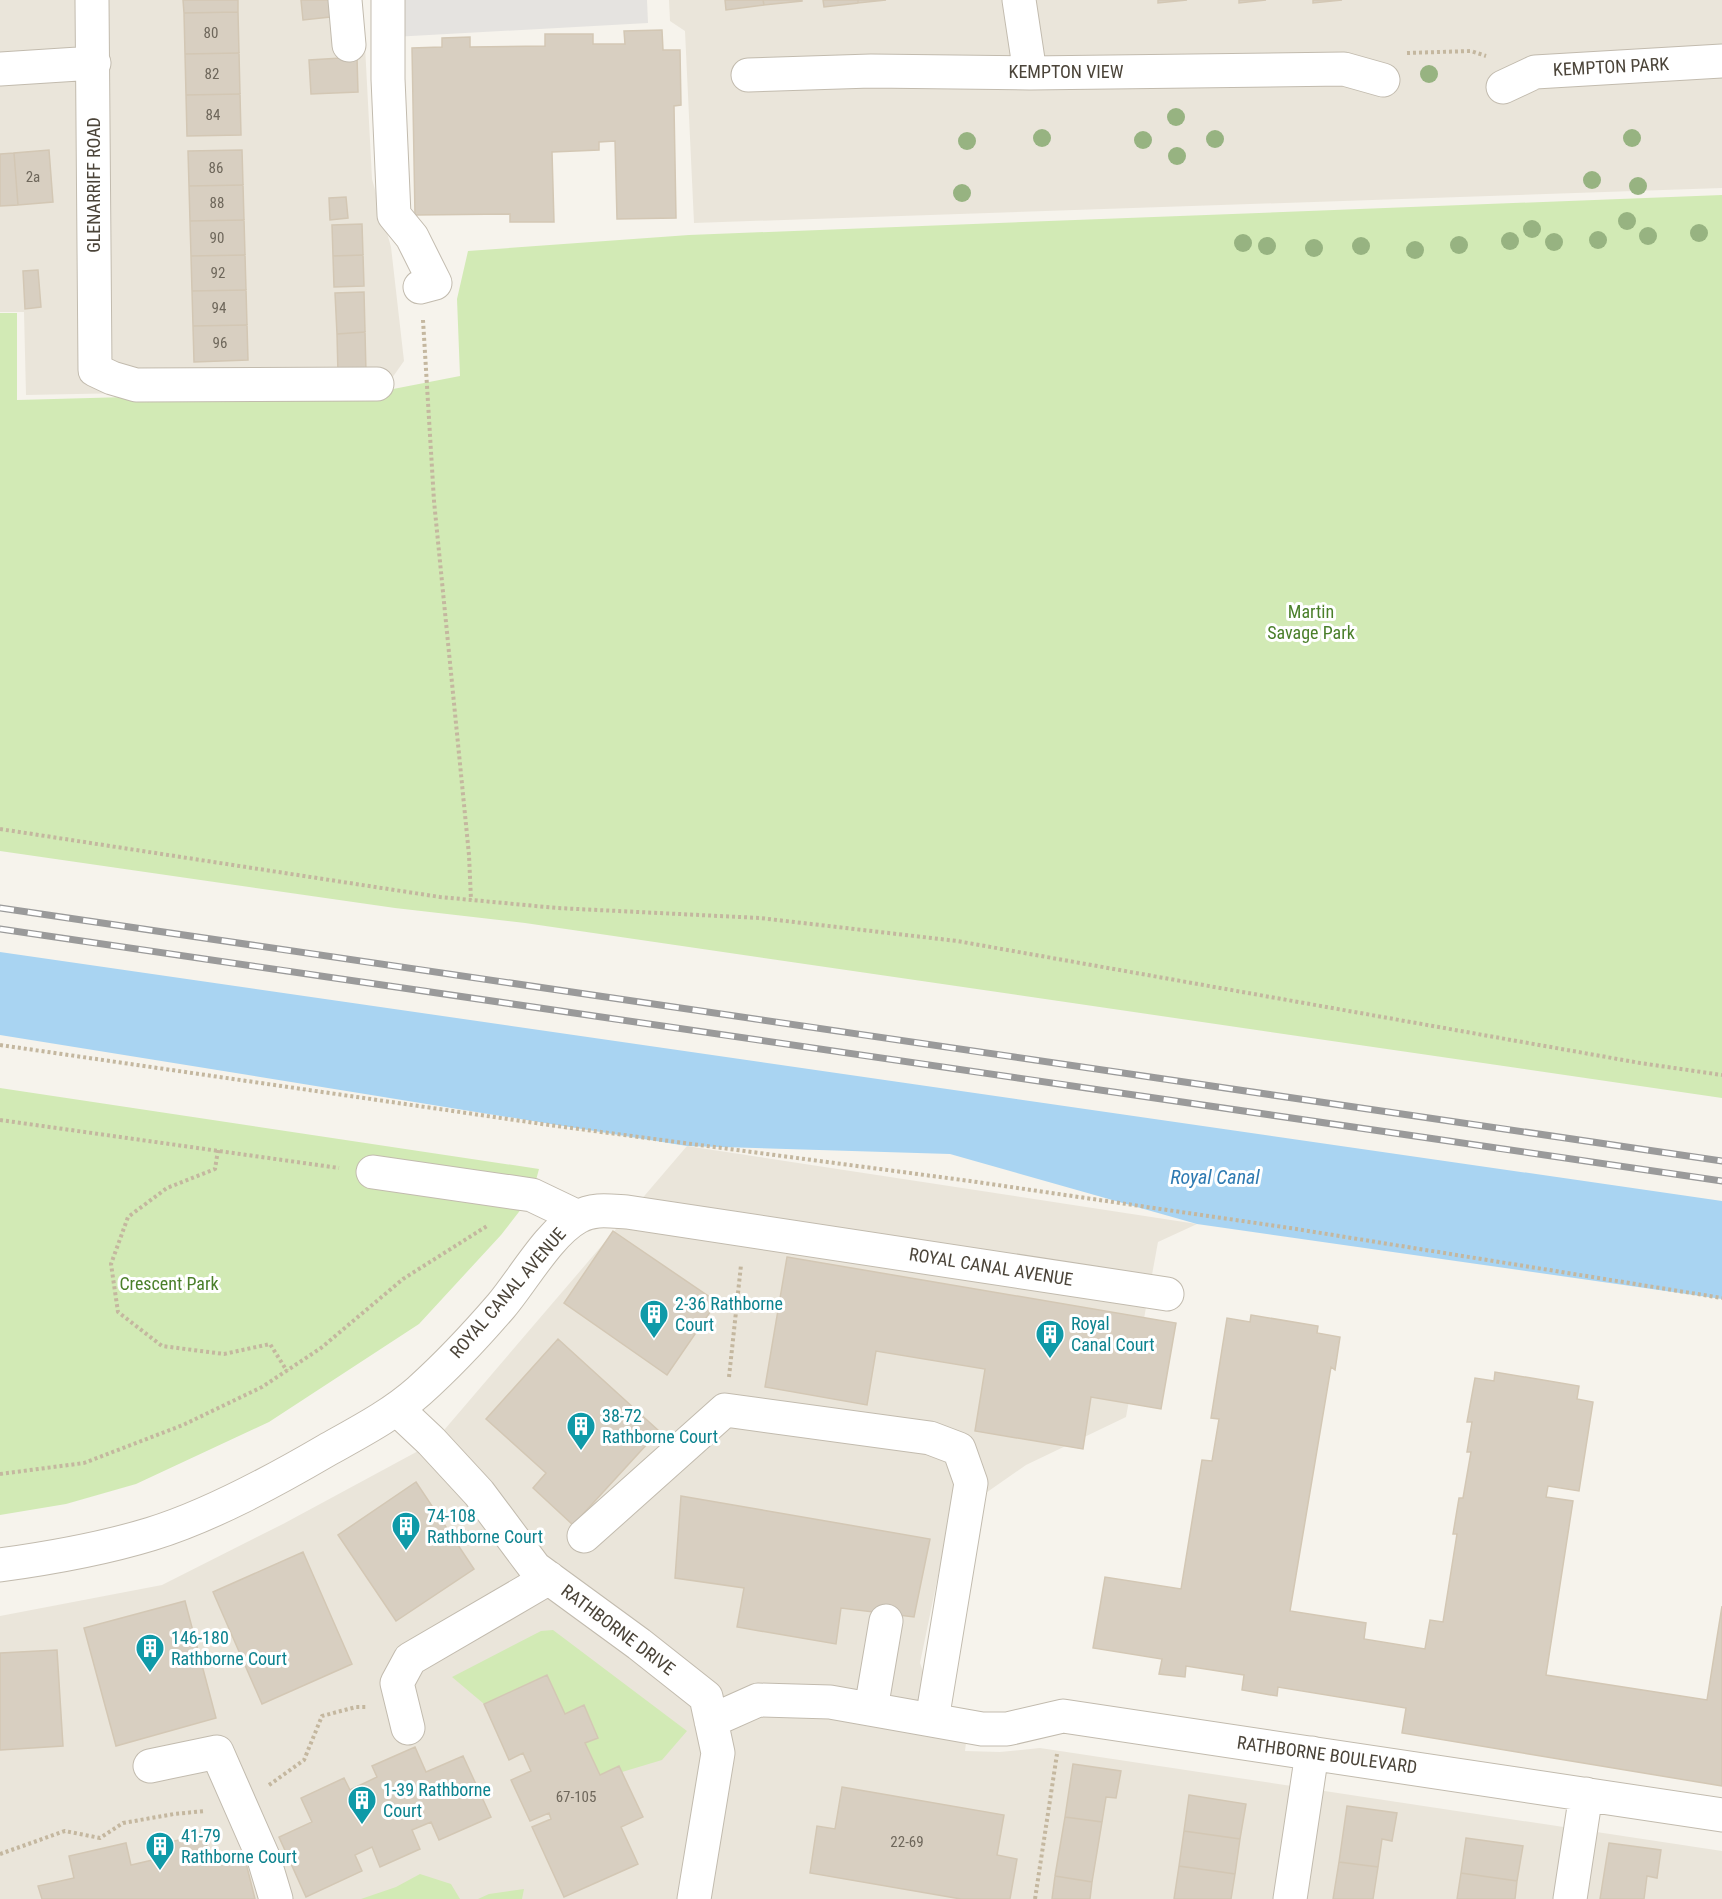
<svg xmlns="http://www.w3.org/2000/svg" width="1722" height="1899" viewBox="0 0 1722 1899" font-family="'Roboto Condensed',sans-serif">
	<rect width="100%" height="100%" fill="#f6f3ec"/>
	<!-- residential -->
	<path fill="#eae5da" d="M0 0H358L365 46 372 179 391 247 404 361 385 388 26 395 24 312H0Z
		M669 0H1722V188L694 223 685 31 670 21Z
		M687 1146 1197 1224 1158 1242 1126 1417 1026 1465 950 1518 920 1663 934 1702 970 1710 965 1751 1000 1752 1040 1748 1722 1851V1899H0V1616L162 1585 283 1524 433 1443Z"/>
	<!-- green -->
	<path fill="#d2eab5" d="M1722 195V1098L525 923 395 908 0 851V313H17V400L388 390 460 376 457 299 468 251 689 235Z
		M0 1088 539 1169 532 1195 501 1235 419 1324 269 1422 136 1484 66 1504 0 1515Z
		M553 1630 687 1731 662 1760 622 1772 619 1766 600 1775 585 1743 598 1737 584 1706 565 1714 547 1675 484 1704 452 1677 541 1631Z
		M420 1874 451 1884 460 1899H361L396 1887Z
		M524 1889 522 1899H478L489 1894Z"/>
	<!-- parking -->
	<path fill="#e5e3e0" d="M391 0H647L648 23 393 37Z"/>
	<!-- water -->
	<path fill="#a9d4f2" d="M0 952 1722 1201V1299L1197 1224 950 1154 687 1146 0 1035Z"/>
	<!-- building -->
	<path fill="#d8cfc1" stroke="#d3c7b4" stroke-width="1.5" d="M183 0H238V12L184 13Z
		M301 0H329L330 17 303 20Z
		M725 0H763L764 5 726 10Z
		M763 0H802V1L764 5Z
		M823 0H858V3L824 7Z
		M858 0H886L858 3Z
		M1158 0H1187L1158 3Z
		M1239 0H1266L1239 3Z
		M1313 0H1342L1313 3Z
		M238 12 239 53 185 54 184 13Z
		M662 30 663 50H680L681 105 674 106 676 218 617 219 615 141 599 142V150L552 152 554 222H510V214L415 215 412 48 442 47V38L470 37V47L545 46V34H593V44H625L624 31Z
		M239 53 240 94 186 95 185 54Z
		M357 57 358 92 311 94 309 60Z
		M240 94 241 135 187 136 186 95Z
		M49 150 53 202 18 205 14 153Z
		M242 150 243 185 189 186 188 151Z
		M14 153 18 205 0 206V154Z
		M243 185 244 220 190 221 189 186Z
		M346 197 348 218 330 220 329 198Z
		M244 220 245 255 191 256 190 221Z
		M362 224 363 255 333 256 332 225Z
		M245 255 246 290 192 291 191 256Z
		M363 255 364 286 334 287 333 256Z
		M38 270 41 307 25 309 23 271Z
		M246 290 247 325 193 326 192 291Z
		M364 292 365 332 337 334 335 293Z
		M247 325 248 360 194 362 193 326Z
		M365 332 366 373 338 374 337 334Z
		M613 1231 717 1302 667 1375 564 1303Z
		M787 1257 1176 1323 1161 1409 1091 1397 1083 1449 975 1431 985 1369 876 1351 867 1405 765 1387Z
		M1251 1315 1318 1326 1317 1333 1340 1337 1335 1370 1331 1367 1290 1611 1366 1623 1364 1639 1425 1649 1430 1620 1443 1622 1457 1534H1453L1459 1498H1463L1471 1452H1467L1472 1422H1467L1475 1378 1494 1381 1495 1372 1579 1386 1577 1399 1593 1402 1579 1491 1548 1486 1546 1497 1573 1501 1546 1675 1707 1700 1722 1606V1786L1402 1733 1406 1708 1278 1687 1277 1696 1242 1690 1244 1675 1186 1666 1185 1677 1159 1674 1162 1659 1093 1648 1105 1577 1181 1589 1202 1460 1212 1461 1219 1419 1211 1418 1227 1318 1250 1322Z
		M558 1339 659 1431 573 1525 533 1488 546 1473 486 1419Z
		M416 1482 474 1569 396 1621 338 1535Z
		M681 1496 930 1539 914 1617 841 1608 836 1644 737 1627 744 1588 675 1578Z
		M303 1552 352 1664 262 1704 213 1592Z
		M185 1601 216 1718 116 1746 84 1628Z
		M57 1650 63 1746 0 1750V1653Z
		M547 1675 565 1714 584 1705 598 1738 585 1743 600 1775 619 1766 643 1817 621 1827 638 1864 564 1897 532 1827 551 1819 549 1813 530 1821 511 1780 531 1771 523 1753 509 1760 484 1704Z
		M415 1747 426 1772 463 1756 491 1817 439 1840 431 1822 412 1830 420 1849 380 1867 372 1847 355 1855 362 1871 306 1897 279 1837 312 1822 301 1798 344 1778 350 1790 377 1777 372 1766Z
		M1073 1764 1121 1771 1116 1798 1106 1797 1102 1822 1065 1817Z
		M842 1787 1004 1815 997 1855 1017 1859 1010 1899H961L810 1873 817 1826 835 1829Z
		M1189 1795 1246 1804 1240 1839 1184 1831Z
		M1347 1806 1397 1813 1392 1841 1382 1839 1378 1867 1339 1862Z
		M1065 1817 1102 1822 1092 1882 1055 1876Z
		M1184 1831 1240 1839 1235 1874 1179 1866Z
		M204 1834 211 1863 244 1855 255 1899H42L38 1886 74 1878 69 1856 126 1843 131 1865 161 1858 158 1845Z
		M1466 1838 1523 1846 1517 1881 1461 1873Z
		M1609 1843 1661 1850 1657 1878 1647 1876 1644 1899H1600Z
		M1339 1862 1378 1867 1373 1899H1333Z
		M1179 1866 1235 1874 1231 1899H1174Z
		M1461 1873 1517 1881 1515 1899H1457Z
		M1055 1876 1092 1882 1090 1899H1052Z"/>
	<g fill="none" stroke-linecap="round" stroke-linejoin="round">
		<!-- minor casing -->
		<g stroke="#c2bbae" stroke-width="35">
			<path id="minor" d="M92 0 95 370 112 378 136 385 377 384
				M345 0 349 45
				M388 0V79L394 215 412 237 435 283 420 287
				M1019 0 1030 73
				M0 69 94 63
				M748 75 871 71 1030 73 1344 69 1383 80
				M1503 87 1535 72 1722 61
				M373 1172 532 1195 578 1217
				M397 1409 431 1441 479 1493 535 1568 639 1644 706 1697 718 1753 694 1899
				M584 1536 725 1410 930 1438 959 1449 971 1483 932 1720
				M0 1565C51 1558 102 1549 151 1534 210 1516 274 1481 327 1450 359 1432 392 1415 419 1391 448 1365 476 1335 501 1306 523 1280 549 1233 578 1217 593 1208 610 1211 627 1212L1167 1294
				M871 1709 886 1621
				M711 1721 758 1700 830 1702 982 1729H1007L1063 1716 1722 1815
				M408 1728 397 1683 410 1659 549 1578
				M150 1766 217 1752 264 1859 276 1899
				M1290 1899 1312 1753
				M1570 1899 1586 1794"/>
		</g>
		<!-- path -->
		<path stroke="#c4b79f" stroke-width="4" stroke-dasharray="3 3" stroke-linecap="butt" d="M1407 53 1471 51 1486 56
			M423 320 434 501 469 855 471 900
			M0 829 440 897 557 908 760 918 957 941 1640 1063 1722 1075
			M0 1045 549 1125 970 1181 1290 1228 1722 1298
			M0 1120 339 1168
			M218 1150 215 1169 167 1188 128 1217 111 1264 118 1312 162 1346 224 1354 270 1344 287 1371
			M729 1377 741 1265
			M0 1474 84 1463 183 1425 262 1387 321 1348 403 1279 487 1226
			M269 1785 304 1760 322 1716 356 1707H367
			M0 1854 65 1831 100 1838 123 1823 174 1814 205 1811
			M1035 1899 1057 1754"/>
		<!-- minor -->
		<use href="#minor" stroke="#fff" stroke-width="33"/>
		<!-- rail casing -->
		<g stroke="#9a9a9a" stroke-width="7">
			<path id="rail" d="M0 908 1722 1161
				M0 929 1722 1181"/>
		</g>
		<!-- rail -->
		<use href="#rail" stroke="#fff" stroke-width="4.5" stroke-dasharray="14" stroke-linecap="butt"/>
	</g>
	<!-- trees -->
	<g fill="#97b381">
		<circle cx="1429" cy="74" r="9"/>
		<circle cx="1176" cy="117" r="9"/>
		<circle cx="1042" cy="138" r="9"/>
		<circle cx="1632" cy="138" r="9"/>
		<circle cx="1215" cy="139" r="9"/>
		<circle cx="1143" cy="140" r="9"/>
		<circle cx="967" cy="141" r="9"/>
		<circle cx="1177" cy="156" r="9"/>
		<circle cx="1592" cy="180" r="9"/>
		<circle cx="1638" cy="186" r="9"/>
		<circle cx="962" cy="193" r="9"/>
		<circle cx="1627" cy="221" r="9"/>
		<circle cx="1532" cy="229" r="9"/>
		<circle cx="1699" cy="233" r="9"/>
		<circle cx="1648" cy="236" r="9"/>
		<circle cx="1598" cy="240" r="9"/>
		<circle cx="1510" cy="241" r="9"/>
		<circle cx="1554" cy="242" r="9"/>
		<circle cx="1243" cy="243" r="9"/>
		<circle cx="1459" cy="245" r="9"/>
		<circle cx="1267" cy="246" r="9"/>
		<circle cx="1361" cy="246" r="9"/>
		<circle cx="1314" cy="248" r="9"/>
		<circle cx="1415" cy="250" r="9"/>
	</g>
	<!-- icons -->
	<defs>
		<g id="building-pin" transform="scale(1.5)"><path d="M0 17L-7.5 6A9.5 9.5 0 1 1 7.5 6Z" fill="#0f9aa8" stroke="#fff"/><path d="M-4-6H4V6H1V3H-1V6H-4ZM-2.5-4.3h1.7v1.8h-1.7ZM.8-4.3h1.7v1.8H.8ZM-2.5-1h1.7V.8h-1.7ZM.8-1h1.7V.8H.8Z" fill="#fff"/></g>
	</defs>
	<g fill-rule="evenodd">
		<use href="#building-pin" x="654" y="1314"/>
		<use href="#building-pin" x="1050" y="1334"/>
		<use href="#building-pin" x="581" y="1426"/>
		<use href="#building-pin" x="406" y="1526"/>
		<use href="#building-pin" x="150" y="1648"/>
		<use href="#building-pin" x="362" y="1800"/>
		<use href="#building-pin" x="160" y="1846"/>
	</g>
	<g text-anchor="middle" stroke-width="6" stroke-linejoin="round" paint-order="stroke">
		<!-- number labels -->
		<g font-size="15" fill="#6e675b">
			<text x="211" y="38">80</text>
			<text x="212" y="79">82</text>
			<text x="213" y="120">84</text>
			<text x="216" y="173">86</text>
			<text x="33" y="182">2a</text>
			<text x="217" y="208">88</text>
			<text x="217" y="243">90</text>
			<text x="218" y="278">92</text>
			<text x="219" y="313">94</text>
			<text x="220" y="348">96</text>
			<text x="576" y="1802">67-105</text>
			<text x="907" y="1847">22-69</text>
		</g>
		<!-- street labels -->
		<g font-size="18" fill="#4b4439" stroke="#fff">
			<text transform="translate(1611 67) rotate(-3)" y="6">KEMPTON PARK</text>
			<text x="1066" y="78">KEMPTON VIEW</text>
			<text transform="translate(94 185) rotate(-90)" y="6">GLENARRIFF ROAD</text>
			<text transform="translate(991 1267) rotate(9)" y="6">ROYAL CANAL AVENUE</text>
			<text transform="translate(508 1293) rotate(-49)" y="6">ROYAL CANAL AVENUE</text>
			<text transform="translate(618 1630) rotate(37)" y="6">RATHBORNE DRIVE</text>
			<text transform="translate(1327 1755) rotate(8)" y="6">RATHBORNE BOULEVARD</text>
		</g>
		<!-- park labels -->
		<g font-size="18" fill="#4a7f2a" stroke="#fff">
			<text x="1311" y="618">Martin<tspan x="1311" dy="21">Savage Park</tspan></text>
			<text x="169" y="1290">Crescent Park</text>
		</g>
		<!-- culture labels -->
		<g font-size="18" fill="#0d838f" stroke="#fff" text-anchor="start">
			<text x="675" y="1310">2-36 Rathborne<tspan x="675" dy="21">Court</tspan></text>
			<text x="1071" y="1330">Royal<tspan x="1071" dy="21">Canal Court</tspan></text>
			<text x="602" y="1422">38-72<tspan x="602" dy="21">Rathborne Court</tspan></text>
			<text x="427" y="1522">74-108<tspan x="427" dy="21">Rathborne Court</tspan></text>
			<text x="171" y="1644">146-180<tspan x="171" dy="21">Rathborne Court</tspan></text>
			<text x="383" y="1796">1-39 Rathborne<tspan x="383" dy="21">Court</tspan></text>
			<text x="181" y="1842">41-79<tspan x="181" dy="21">Rathborne Court</tspan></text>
		</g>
		<!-- water labels -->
		<g font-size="20" font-style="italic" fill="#2e7ab2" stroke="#fff">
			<text x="1215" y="1184">Royal Canal</text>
		</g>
	</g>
</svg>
